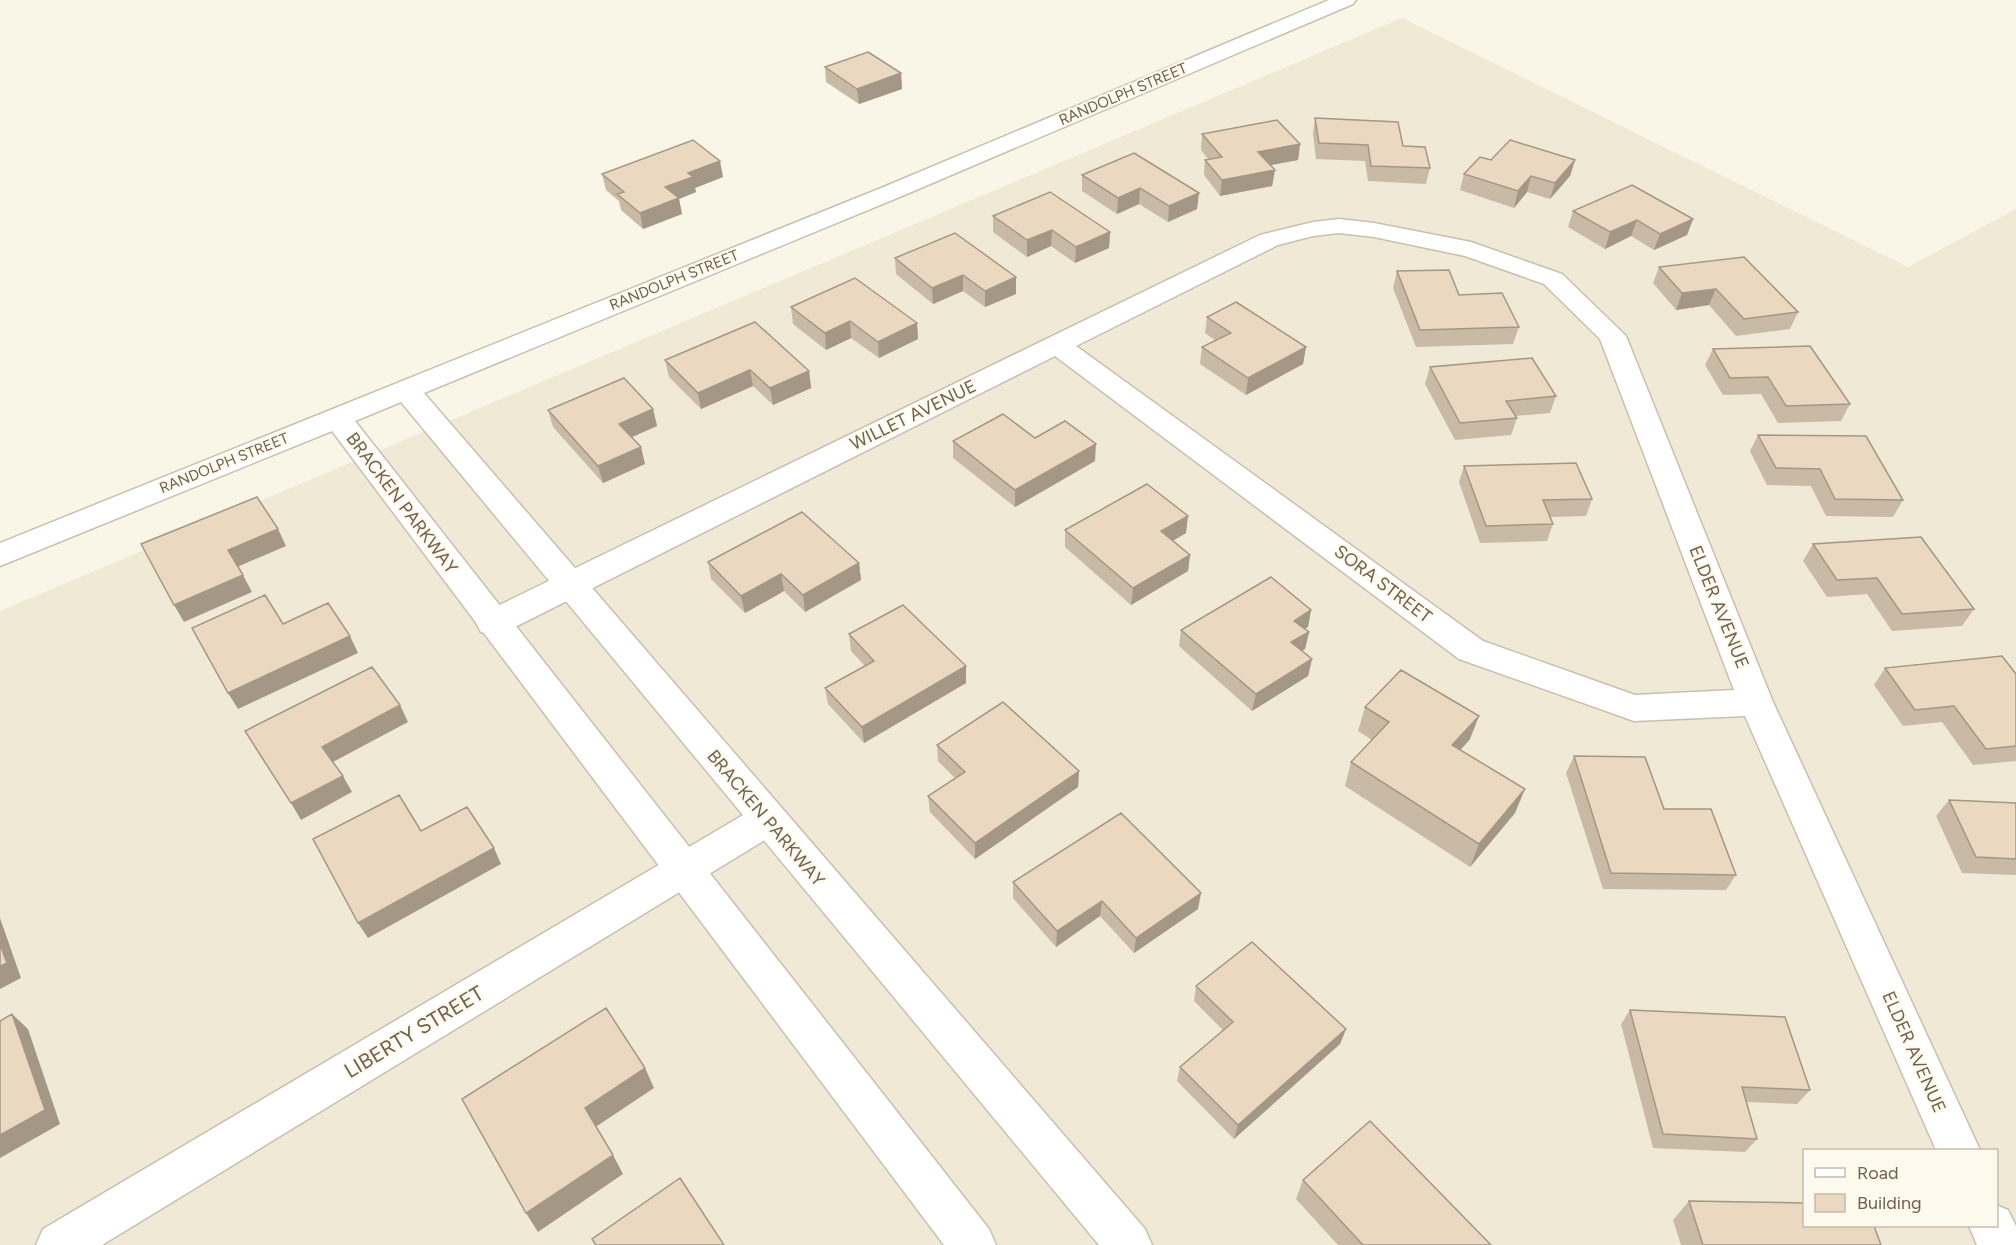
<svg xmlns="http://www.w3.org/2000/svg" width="2016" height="1245" viewBox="0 0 2016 1245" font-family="Figtree,sans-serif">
	<rect width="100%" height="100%" fill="#faf6e7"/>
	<!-- residential -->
	<path fill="#f0e9d6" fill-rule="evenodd" d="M1402 18 1908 267 2016 209V1245H0V611ZM1804 1150H1996V1226H1804Z"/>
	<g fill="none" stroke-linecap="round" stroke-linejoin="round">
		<!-- minor casing -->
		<g stroke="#cabfae" stroke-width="3">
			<path id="minor" d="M1339 219 1374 223 1471 242 1562 274 1626 336 1773 702 1980 1150H1936L1745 716 1634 721 1459 659 1055 356 505 632 493 635 481 632 476 623 481 614 1260 235 1313 222ZM1339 233 1374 237 1465 256 1544 284 1600 339 1734 690 1635 695 1483 641 1076 346 1278 245 1313 236Z
				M768 804 781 808 787 819 781 830 102 1245H36L43 1229 755 808Z
				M1996 1205 2008 1210 2016 1226V1245H1977L1969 1226H1996Z"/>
		</g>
		<!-- tertiary casing -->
		<g stroke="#cabfae" stroke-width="3">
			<path id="tertiary" d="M1329 0H1356L1353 4 902 196 424 393 1145 1229 1152 1245H1099L401 402 355 421 989 1229 996 1245H944L332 431 0 566V543L886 186Z"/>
		</g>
		<!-- minor -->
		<use href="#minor" fill="#fff" fill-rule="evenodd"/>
		<!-- tertiary -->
		<use href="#tertiary" fill="#fff" fill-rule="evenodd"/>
	</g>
	<!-- wall -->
	<path fill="#c9baa5" d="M825 67 901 73 902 89 859 104 826 82Z
		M1315 118 1403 146 1430 168 1426 184 1368 181 1365 161 1316 159 1313 134Z
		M1202 134 1300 144 1298 160 1270 165 1275 170 1272 186 1220 196 1204 175 1205 160 1208 159 1201 150Z
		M1134 153 1197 209 1168 222 1139 204 1117 214 1082 191V175Z
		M1491 160H1575L1570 176 1550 199 1527 192 1514 208 1460 190 1464 174Z
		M602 174 723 177 695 188 696 192 679 199 682 214 643 229 621 210 619 201 606 190Z
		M1573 211 1693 219 1687 235 1654 250 1631 236 1605 249 1568 227Z
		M993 216 1110 232 1109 248 1075 263 1051 246 1027 257 993 232Z
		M895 258 1016 277V294L985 307 963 291 933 304 896 274Z
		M1659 267 1798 312 1790 329 1736 336 1709 305 1676 310 1653 283Z
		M1397 271 1459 295 1519 327 1513 344 1416 347 1393 288Z
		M791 307 917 323 918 339 879 358 851 338 826 350 793 324Z
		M1207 317 1306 347 1303 364 1246 395 1200 364 1202 347 1215 340 1205 333Z
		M1713 349 1850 404 1841 421 1778 423 1761 394 1723 395 1705 365Z
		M665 360 809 371 811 388 773 405 753 386 701 409 669 377Z
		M1430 367 1556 396 1550 413 1515 416 1517 418 1511 435 1455 440 1425 384Z
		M653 409 657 426 632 437 645 464 603 483 553 427 548 410Z
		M1758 435 1903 500 1893 517 1826 516 1811 486 1767 485 1750 451Z
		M1035 438 1095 461 1015 507 953 458V441Z
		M1464 466 1592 499 1586 516 1550 517 1553 524 1547 541 1480 543 1459 482Z
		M1065 530 1186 533 1173 541 1190 555 1188 571 1131 605 1065 547Z
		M1813 544 1974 609 1962 626 1892 631 1867 594 1827 597 1803 561Z
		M708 562 859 563 861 580 805 612 784 591 745 613 711 579Z
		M1311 610 1308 627 1305 629 1309 632 1305 649 1302 651 1312 659 1308 676 1252 711 1179 646 1181 630Z
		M849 634 966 666V683L864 743 828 704 825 688 865 666 851 651Z
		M1885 668 2016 674V761L1973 765 1942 722 1903 726 1874 685Z
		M1365 707 1470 739 1460 750 1515 813 1470 867 1345 786 1351 762 1372 740 1358 731Z
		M937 745 1079 771 1078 787 975 859 930 812 928 796 955 778 938 761Z
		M1574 756 1736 875 1726 890 1603 889 1566 773Z
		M1949 800 2016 803V875L1962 873 1936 816Z
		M1013 882 1198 909 1134 953 1100 916 1056 947 1013 898Z
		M1196 986 1346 1029 1340 1044 1234 1139 1177 1081 1180 1067 1223 1030 1194 1001Z
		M1630 1010 1810 1090 1797 1104 1746 1102 1757 1139 1745 1152 1653 1148 1621 1024Z
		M1303 1180 1491 1245H1338L1296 1199Z
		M1689 1201 1881 1245H1681L1673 1220Z"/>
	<!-- shaded-wall -->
	<path fill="#a49786" d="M901 73 902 89 859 104 857 89Z
		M1300 144 1298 160 1256 168 1258 152Z
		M1575 160 1570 176 1550 199 1555 183Z
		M720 161 723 177 695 188 696 192 679 199 682 214 643 229 640 213 665 187 688 173Z
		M1275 170 1272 186 1220 196 1222 180Z
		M1531 176 1527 192 1514 208 1518 191Z
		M1140 188 1139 204 1117 214 1118 198Z
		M1199 193 1197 209 1168 222 1169 206Z
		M1693 219 1687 235 1654 250 1660 234Z
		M1637 220 1631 236 1605 249 1610 232Z
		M1052 230 1051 246 1027 257V240Z
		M1110 232 1109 248 1075 263 1076 247Z
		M963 275V291L933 304 932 288Z
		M1016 277V294L985 307V291Z
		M1716 289 1709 305 1676 310 1682 293Z
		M850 321 851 338 826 350 825 333Z
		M917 323 918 339 879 358 878 342Z
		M1306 347 1303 364 1246 395 1248 378Z
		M750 370 753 386 701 409 698 393Z
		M809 371 811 388 773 405 770 388Z
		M653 409 657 426 623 441 619 424Z
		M1096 444 1095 461 1015 507V490Z
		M641 447 645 464 603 483 598 466Z
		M1188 516 1186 533 1160 548 1161 531Z
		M278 529 286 546 237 567 228 550Z
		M1190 555 1188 571 1131 605 1133 588Z
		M859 563 861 580 805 612 803 595Z
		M781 574 784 591 745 613 741 596Z
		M243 575 252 592 184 622 174 605Z
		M1311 610 1308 627 1290 637 1294 621Z
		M1309 632 1305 649 1288 659 1291 642Z
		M350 636 358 653 238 709 228 693Z
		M1312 659 1308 676 1252 711 1256 694Z
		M966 666V683L864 743 862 727Z
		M400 705 408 722 331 763 322 747Z
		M1479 716 1470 739 1444 769 1452 745Z
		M1079 771 1078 787 975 859V843Z
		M343 776 352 792 301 820 291 803Z
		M1525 789 1515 813 1470 867 1479 844Z
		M494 848 501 864 368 938 358 923Z
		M1201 893 1198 909 1134 953 1136 938Z
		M1102 901 1100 916 1056 947 1057 931Z
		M0 918 21 978 0 989Z
		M12 1014 28 1029 60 1124 0 1158V1135Z
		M1346 1029 1340 1044 1234 1139 1238 1125Z
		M645 1068 654 1088 594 1128 585 1108Z
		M613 1155 623 1174 538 1232 526 1213Z"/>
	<!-- building -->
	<path fill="#ead8c0" stroke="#a49786" stroke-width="1.5" d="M868 52 901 73 857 89 825 67Z
		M1315 118 1398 122 1403 146 1425 147 1430 168 1371 166 1368 145 1319 143Z
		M1277 120 1300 144 1258 152 1275 170 1222 180 1205 160 1222 157 1202 134Z
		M693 140 720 161 688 173 693 177 665 187 679 198 640 213 617 194 624 192 602 174Z
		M1510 140 1575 160 1555 183 1531 176 1518 191 1464 174 1480 157 1491 160Z
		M1134 153 1199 193 1169 206 1140 188 1118 198 1082 175Z
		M1632 185 1693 219 1660 234 1637 220 1610 232 1573 211Z
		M1050 192 1110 232 1076 247 1052 230 1027 240 993 216Z
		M955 233 1016 277 985 291 963 275 932 288 895 258Z
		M1744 257 1798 312 1744 319 1716 289 1682 293 1659 267Z
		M1449 270 1459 295 1502 293 1519 327 1420 330 1397 271Z
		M855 278 917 323 878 342 850 321 825 333 791 307Z
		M1236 302 1306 347 1248 378 1202 347 1231 333 1207 317Z
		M755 322 809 371 770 388 750 370 698 393 665 360Z
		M1810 346 1850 404 1786 406 1768 377 1730 378 1713 349Z
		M1532 358 1556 396 1506 401 1517 418 1460 423 1430 367Z
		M624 378 653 409 619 424 641 447 598 466 548 410Z
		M1003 414 1035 438 1065 421 1096 444 1015 490 953 441Z
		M1758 435 1866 436 1903 500 1835 499 1820 469 1776 468Z
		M1576 463 1592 499 1543 500 1553 524 1486 526 1464 466Z
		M1147 484 1188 516 1161 531 1190 555 1133 588 1065 530Z
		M257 497 278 529 228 550 243 575 174 605 141 544Z
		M802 512 859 563 803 595 781 574 741 596 708 562Z
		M1921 537 1974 609 1902 614 1877 578 1837 580 1813 544Z
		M1271 577 1311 610 1294 621 1309 632 1291 642 1312 659 1256 694 1181 630Z
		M265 595 283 624 328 603 350 636 228 693 192 628Z
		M903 605 966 666 862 727 825 688 874 661 849 634Z
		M2002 656 2016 674V746L1986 749 1954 706 1915 710 1885 668Z
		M372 667 400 705 322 747 343 776 291 803 245 731Z
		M1401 670 1479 716 1452 745 1525 789 1479 844 1351 762 1389 722 1365 707Z
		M1003 702 1079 771 975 843 928 796 965 772 937 745Z
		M1574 756 1645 757 1664 809H1711L1736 875 1611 873Z
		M399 795 421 831 467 807 494 848 358 923 313 839Z
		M1949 800 2016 803V859L1976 857Z
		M1121 813 1201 893 1136 938 1102 901 1057 931 1013 882Z
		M1252 942 1346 1029 1238 1125 1180 1067 1233 1022 1196 986Z
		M0 944 7 963 0 966Z
		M606 1008 645 1068 585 1108 613 1155 526 1213 462 1099Z
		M1630 1010 1785 1017 1810 1090 1742 1087 1757 1139 1663 1134Z
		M12 1014 45 1110 0 1135V1021Z
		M1370 1121 1491 1245H1363L1303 1180Z
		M680 1178 724 1245H596L592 1239Z
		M1689 1201 1804 1203V1226H1874L1881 1245H1703Z"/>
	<g text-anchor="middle" stroke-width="4.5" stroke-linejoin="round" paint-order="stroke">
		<!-- far-street labels -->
		<g font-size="15" fill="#70604e" stroke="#fdf9ed">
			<text transform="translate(1123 94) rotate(-23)" y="5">RANDOLPH STREET</text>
			<text transform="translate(674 280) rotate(-22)" y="5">RANDOLPH STREET</text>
			<text transform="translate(224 463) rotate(-22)" y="5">RANDOLPH STREET</text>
		</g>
		<!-- street labels -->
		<g font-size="18" fill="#70604e" stroke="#fdf9ed">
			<text transform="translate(913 415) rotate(-26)" y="6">WILLET AVENUE</text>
			<text transform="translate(402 503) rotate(53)" y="6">BRACKEN PARKWAY</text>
			<text transform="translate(1383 584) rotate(37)" y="6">SORA STREET</text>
			<text transform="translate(1719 607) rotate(68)" y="6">ELDER AVENUE</text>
			<text transform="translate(766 818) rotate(50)" y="6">BRACKEN PARKWAY</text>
			<text transform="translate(1914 1052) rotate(66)" y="6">ELDER AVENUE</text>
		</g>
		<!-- near-street labels -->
		<g font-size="21" fill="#70604e" stroke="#fdf9ed">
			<text transform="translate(414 1032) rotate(-31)" y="7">LIBERTY STREET</text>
		</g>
	</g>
	<!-- legend -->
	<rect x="1803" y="1149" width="195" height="78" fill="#fdf9ed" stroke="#c5bcad" stroke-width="1.5"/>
	<rect x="1815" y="1168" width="30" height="9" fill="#ffffff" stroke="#c5bcad" stroke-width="1.5"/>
	<text x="1857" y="1179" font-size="18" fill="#70604e">Road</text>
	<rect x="1815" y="1194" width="30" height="18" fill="#ead8c0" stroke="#c5bcad" stroke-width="1.5"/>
	<text x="1857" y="1209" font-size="18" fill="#70604e">Building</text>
</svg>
